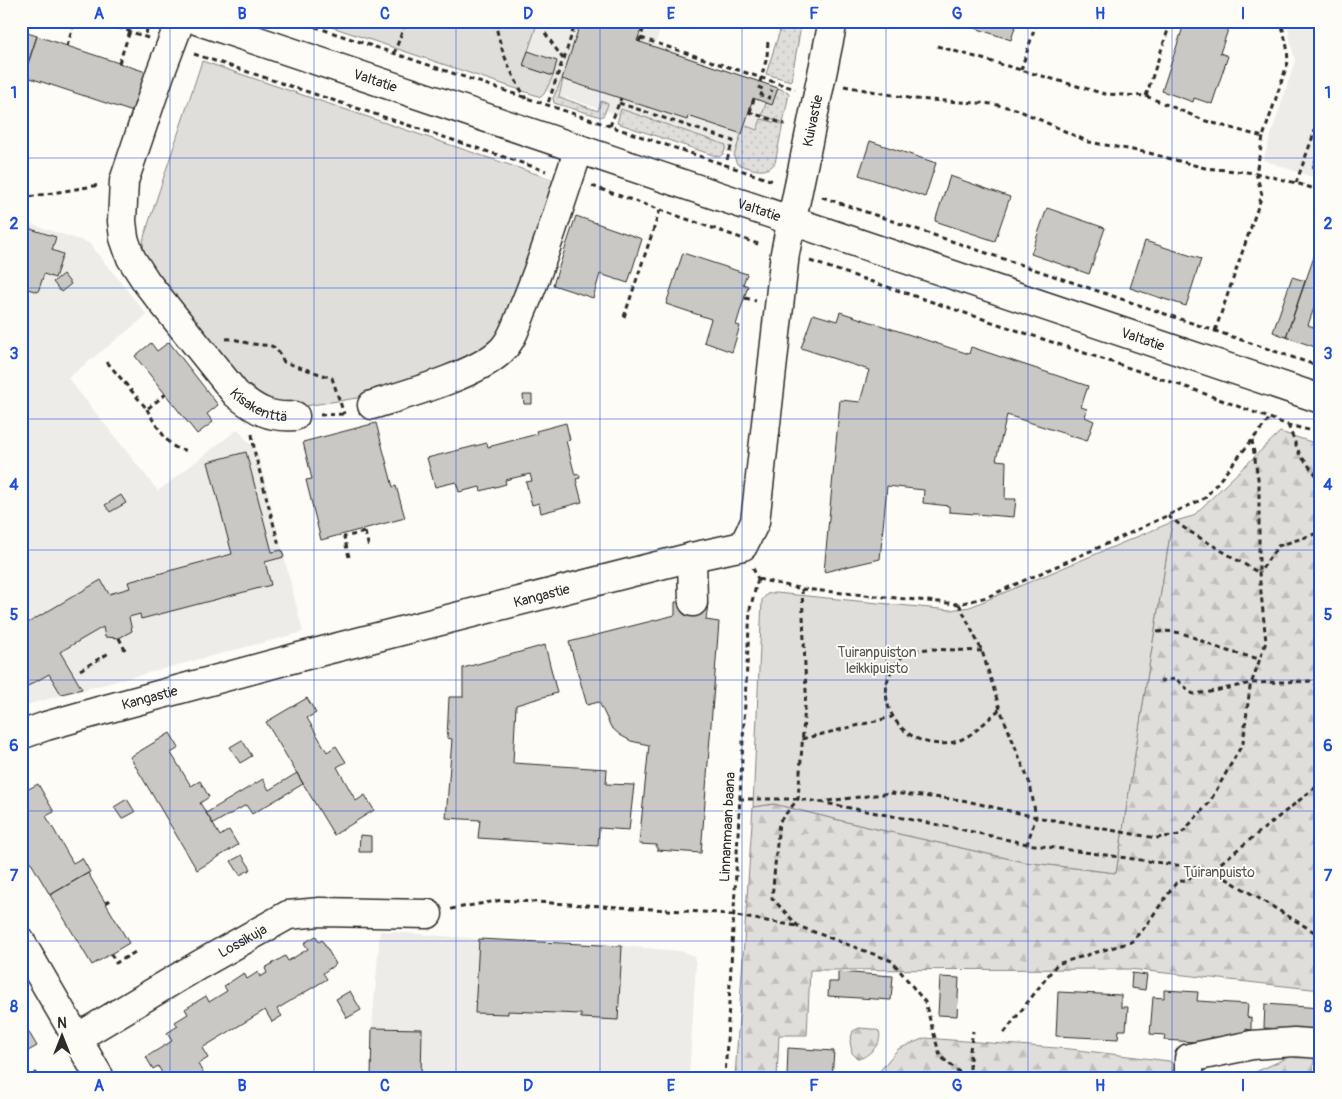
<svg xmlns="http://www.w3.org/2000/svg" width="1342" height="1099" viewBox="0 0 1342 1099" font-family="Pangolin,sans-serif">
	<defs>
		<pattern id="grass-dots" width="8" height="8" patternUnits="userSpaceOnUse" patternTransform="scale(1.25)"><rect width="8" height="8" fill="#dfdeda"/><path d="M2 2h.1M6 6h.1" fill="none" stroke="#c0bfbb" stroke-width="1.8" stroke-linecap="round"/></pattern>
		<pattern id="forest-firs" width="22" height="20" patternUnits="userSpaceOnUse" patternTransform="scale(1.25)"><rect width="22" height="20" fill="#dfdeda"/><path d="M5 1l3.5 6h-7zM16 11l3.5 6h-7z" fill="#c0bfbb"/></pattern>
	</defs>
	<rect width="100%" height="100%" fill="#fdfcf7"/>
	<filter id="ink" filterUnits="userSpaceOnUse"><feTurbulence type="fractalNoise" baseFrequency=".02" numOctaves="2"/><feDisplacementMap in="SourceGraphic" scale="10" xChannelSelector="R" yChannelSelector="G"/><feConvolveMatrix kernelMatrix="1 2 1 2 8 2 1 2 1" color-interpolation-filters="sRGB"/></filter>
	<g filter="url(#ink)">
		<!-- built -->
		<path fill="#edece8" d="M538 21H663L655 45 786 90 769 166 517 81Z
			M1286 21H1321V180L1263 160 1295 61Z
			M21 221 89 243 147 315 68 378 158 491 238 429 258 454 303 632 33 703 21 708Z
			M380 931 479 939 622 946 680 951 690 954 694 957 696 964 689 1078H371L372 1028Z"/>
		<!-- grass -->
		<path fill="url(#grass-dots)" stroke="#858482" d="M783 21H802L791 81 766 74Z
			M562 79H563L559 97 598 111 601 101 608 104 604 115 601 117 554 103 553 98Z
			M778 88 788 92 789 94 775 163C765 176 750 168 737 164L734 156 744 125 757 130 761 119 781 124V122L762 115 766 103 772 104Z
			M621 109 726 145 724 153 719 157 617 123Z"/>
		<!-- forest -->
		<path fill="url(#forest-firs)" stroke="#858482" d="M1280 432 1321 445V990L1129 969 810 970 807 1035H779L777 1078H735L753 807 774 804 859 825 1024 862 1116 873 1172 522 1193 516Z
			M859 1028 872 1029 879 1031C883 1043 871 1053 862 1058H857L852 1053 850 1041 853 1031Z
			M925 1038 1070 1049 1169 1061 1176 1066 1180 1078H874L898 1049Z
			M1302 1051 1310 1052 1314 1058 1313 1078H1205L1249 1075Z"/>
		<!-- park -->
		<path fill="#dfdeda" stroke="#858482" d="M314 21H538L523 66 553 76 544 94 541 97Z
			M202 61 557 181 522 287 497 336 487 348 472 357 364 397 305 406H288L273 404 246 389 145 259 143 246 144 237Z
			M1172 522 1116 873 1024 862 859 825 774 804 753 807 762 600 767 594 776 593 950 610 970 607Z"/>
		<!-- building -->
		<path fill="#c9c8c4" stroke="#2b2b2b" d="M581 21H644L637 41 778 88 772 105 753 98 742 134 688 116 687 120 562 79Z
			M954 21H1017L1011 40Z
			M1185 21H1231L1220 53 1228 56 1212 104 1194 98 1193 102 1162 91Z
			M21 31 37 36 23 78 21 77Z
			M37 36 146 72 133 112 24 76Z
			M528 51 557 61 553 76 523 66Z
			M870 141 936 163 925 197 859 175Z
			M1315 159 1321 160V171L1312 168Z
			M950 176 1010 197 995 241 935 221Z
			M1047 208 1105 228 1089 274 1031 254Z
			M576 216 642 239 628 283 600 274 593 298 553 285Z
			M21 226 56 237 52 250 63 254 55 278 44 274 38 292 21 287Z
			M1321 237V288L1308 325 1321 330V349L1286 337Z
			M1145 241 1201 259 1186 306 1130 288Z
			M683 253 747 274 743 284 748 286 736 325 740 326 732 352 704 342 711 319 666 304Z
			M63 274 71 284 61 292 53 282Z
			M1292 277 1305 281 1286 337 1273 332Z
			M840 312 969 354 971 347 1088 386 1081 407 1087 409 1085 417 1094 421 1087 441 1007 415 996 460 1006 461 1005 499H1016L1014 517 949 512V506L923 503 924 490 887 486 880 559 824 572 840 400 860 402 869 370 801 348 813 314 837 321Z
			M169 342 218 405 207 414 213 422 197 434 135 356 151 343 157 351Z
			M523 395H532V404H524Z
			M376 423 393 487 396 486 405 518 321 540 306 480 312 479 303 442Z
			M566 423 570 440 566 441 575 475 579 474 580 478 576 479 582 502 541 513 539 503 532 505 526 482 532 481 530 474 505 480 506 484 481 491 480 487 459 492 456 482 435 487 427 458 487 443 488 447 537 434 536 431Z
			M246 452 272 552 282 550 284 557 265 562 271 585 141 619 140 614 129 617 132 631 119 638 105 637 103 627 60 652 82 689 61 694 49 674 21 690V627L101 580 109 594 130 588 128 582 232 554 208 462Z
			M121 495 126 503 110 512 105 505Z
			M675 602 708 603 706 620 719 622 701 853 657 850V845L639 844 649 745 631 741 620 735 611 727 599 702 587 705 569 642 675 615Z
			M545 645 557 693 516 705 513 763 607 769 606 784 634 785 629 830 599 828 598 846 478 838 480 820 446 818 452 739 447 738 449 697H463V668Z
			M307 698 316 713 307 718 327 752 336 746 346 762 337 767 356 801 365 795 374 810 334 835 266 722Z
			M170 733 179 748 171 753 191 786 200 781 209 797 200 803 213 824 220 836 229 830 238 845 197 870 130 757Z
			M242 740 252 756 240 763 230 747Z
			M297 773 303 784 252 814 246 805 213 824 206 813 263 779 269 790Z
			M38 784 54 812 46 816 73 863 82 858 90 872 50 895 21 846V793Z
			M127 799 135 812 122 819 114 807Z
			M360 835 371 836V852H359Z
			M242 855 251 869 240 875 231 861Z
			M88 873 129 943 92 965 50 895Z
			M316 936 319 942 322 940 336 964 323 973 327 979 277 1009 282 1016 272 1022 265 1010 202 1048 208 1058 198 1064 206 1078H165L158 1066 153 1069 146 1057 172 1041 167 1033 178 1026 175 1022 188 1014 185 1009 206 996 209 1002 227 991 224 986 244 973 247 979 258 972 260 977 267 973 265 968 285 956 288 961 308 949 304 943Z
			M479 939 622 946 618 1020 581 1018V1014L508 1011V1014L475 1013Z
			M838 972 893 976 891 1000 828 996 829 982H838Z
			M1132 973 1147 975 1145 990 1131 988Z
			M940 977 959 978 957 1016 938 1015Z
			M1164 990 1198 992 1197 1001 1248 1004 1247 1017 1251 1018V1030L1246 1029V1040L1211 1037V1043L1164 1040 1165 1035 1150 1034 1153 997 1164 998Z
			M350 991 361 1010 347 1018 336 999Z
			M1058 992 1121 995V1007H1128L1126 1030H1119L1118 1039 1056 1036Z
			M1265 1004 1321 1008V1031L1264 1028Z
			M21 1019 37 1046 21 1055Z
			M372 1028 422 1029 421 1078H371Z
			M788 1048 834 1051 832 1078H787Z"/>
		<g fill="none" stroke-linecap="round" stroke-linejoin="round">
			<!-- minor casing -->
			<g stroke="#2b2b2b" stroke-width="31">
				<g id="minor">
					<path id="s1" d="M180 21 160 74 124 181 122 221 124 238 131 258 147 283 236 394C256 410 269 418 295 416"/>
					<path id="s2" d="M199 21 1321 399"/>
					<path d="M372 405C407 394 476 375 501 351 512 341 517 324 522 311 545 258 560 203 579 149"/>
					<path d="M692 557 693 602"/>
					<path id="s3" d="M21 735 46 726 99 711 299 657 692 557 743 546 755 522 785 253 833 21"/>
					<path d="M21 942 100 1078"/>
					<path id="s4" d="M77 1038 199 965 288 915 320 912 428 914"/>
					<path d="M1189 1078V1058L1252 1045 1294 1042 1321 1044"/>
				</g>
			</g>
			<!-- path -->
			<path stroke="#2b2b2b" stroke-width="3" stroke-dasharray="5 4" stroke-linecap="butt" d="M101 21 148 38
				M298 21 773 181
				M495 21C501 53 510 71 526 99
				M545 33 563 59 547 106
				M146 34 148 25
				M641 38 795 89
				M639 42 646 21
				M67 46 75 21
				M937 46 1105 94 1146 96 1206 121 1263 137 1288 62 1287 47 1281 21
				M194 54 546 171
				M394 54 406 21
				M564 59 575 24 579 26
				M119 63 130 31
				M1021 70 1037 21
				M760 82 767 57 768 40
				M844 86 914 99 993 104 1016 109 1089 142 1149 153 1205 168 1256 173 1296 183 1321 191
				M758 87 763 89 761 95 769 98 772 90
				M1146 96 1171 21
				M619 103 733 141 725 166
				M749 112 785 124
				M750 112 754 99
				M610 126 621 98
				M1296 183 1321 114
				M592 186 761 245
				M21 196 28 197 100 185
				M822 197 1321 367
				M810 261 1192 389 1288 425 1321 433
				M745 298 756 301
				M624 317 660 210
				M1215 331 1262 195 1256 173 1263 137
				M226 339C237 338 243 343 253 344 274 347 273 341 284 362L332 378 344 414
				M107 362 147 409 166 394
				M147 409C148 413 168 444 173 446 177 449 184 450 189 451
				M320 415 344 414
				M1288 425 1300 455 1321 481
				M252 434 255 454 279 545
				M1252 440 1259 485V573
				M1168 516 1187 530 1259 573
				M365 532 369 548
				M349 557 344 537 365 532 364 529
				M753 568 758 579
				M758 579 802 589 959 604 987 597 1113 541 1205 498 1270 418
				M802 589 806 692 798 799 779 822 772 898 798 926 892 961 925 1002 940 1056 966 1078
				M959 604 982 651 1000 709 1030 784 1036 817 1027 844
				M1157 632C1182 628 1199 641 1221 649 1234 653 1247 656 1260 659
				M119 638 125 650
				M982 651 929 649 907 651C899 660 889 671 887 683 880 724 923 755 960 740 975 734 988 719 1000 709
				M80 670 109 653
				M1160 681 1176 679 1193 694 1210 692 1251 683 1310 681 1321 688
				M802 739 892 717
				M739 799H798L819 802 955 828 1027 844 1212 870 1321 936
				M819 802 891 793 962 800 1036 817 1156 838 1180 835 1209 803 1243 743 1250 687 1266 642 1259 573 1278 546 1321 532
				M106 903 112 899
				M451 909 502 900 718 913 797 926
				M111 954 116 963 137 951
				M1004 1033 1057 964 1131 942 1144 928 1176 883 1212 870 1321 783
				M35 1072 39 1078
				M725 1078 750 609 758 579
				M970 1078V1050L973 1031"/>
			<!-- minor -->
			<use href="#minor" stroke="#fdfcf7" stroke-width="28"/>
		</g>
	</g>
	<!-- grid -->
	<path fill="none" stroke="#1d4ed8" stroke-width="1" stroke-opacity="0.55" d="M170 21V1078M314 21V1078M456 21V1078M600 21V1078M742 21V1078M886 21V1078M1028 21V1078M1172 21V1078M21 158H1321M21 288H1321M21 419H1321M21 550H1321M21 680H1321M21 811H1321M21 941H1321"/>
	<g text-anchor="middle" stroke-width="4" stroke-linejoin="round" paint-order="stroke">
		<!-- street labels -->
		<g font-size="14" fill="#2b2b2b" stroke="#fdfcf7">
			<text dy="5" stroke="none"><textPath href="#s2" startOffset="186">Valtatie</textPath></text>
			<text dy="5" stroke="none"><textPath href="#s3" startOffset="1179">Kuivastie</textPath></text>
			<text dy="5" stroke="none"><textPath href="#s2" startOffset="591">Valtatie</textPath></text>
			<text dy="5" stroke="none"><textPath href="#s2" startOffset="996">Valtatie</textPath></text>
			<text dy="5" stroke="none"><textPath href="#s1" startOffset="446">Kisakenttä</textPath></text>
			<text dy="5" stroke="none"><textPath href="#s3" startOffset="539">Kangastie</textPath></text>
			<text dy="5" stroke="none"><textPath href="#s3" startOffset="134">Kangastie</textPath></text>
			<text transform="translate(727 827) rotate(-87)" y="5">Linnanmaan baana</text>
			<text dy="5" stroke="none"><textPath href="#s4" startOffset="192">Lossikuja</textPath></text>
		</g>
		<!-- park labels -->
		<g font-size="14" fill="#585857" stroke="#fdfcf7">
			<text x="877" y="657">Tuiranpuiston<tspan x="877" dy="16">leikkipuisto</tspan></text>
			<text x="1219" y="877">Tuiranpuisto</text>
		</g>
	</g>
	<!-- margin -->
	<rect width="1342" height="1099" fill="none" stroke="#fdfcf7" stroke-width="55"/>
	<!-- north arrow -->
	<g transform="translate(62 1036)" stroke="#fdfcf7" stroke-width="4" paint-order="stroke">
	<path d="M0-4L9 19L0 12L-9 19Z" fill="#2b2b2b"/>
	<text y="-8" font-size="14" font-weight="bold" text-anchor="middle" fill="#2b2b2b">N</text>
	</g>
	<rect x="28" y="28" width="1286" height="1044" fill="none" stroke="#1d4ed8" stroke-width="2"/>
	<g font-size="16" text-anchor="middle" font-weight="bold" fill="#1d4ed8">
		<text x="99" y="19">A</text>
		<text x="242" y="19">B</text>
		<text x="385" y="19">C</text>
		<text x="528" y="19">D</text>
		<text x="671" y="19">E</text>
		<text x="814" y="19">F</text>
		<text x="957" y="19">G</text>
		<text x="1100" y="19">H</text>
		<text x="1243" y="19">I</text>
		<text x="14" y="98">1</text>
		<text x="1328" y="98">1</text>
		<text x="14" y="229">2</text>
		<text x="1328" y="229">2</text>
		<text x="14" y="359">3</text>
		<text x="1328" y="359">3</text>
		<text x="14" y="490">4</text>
		<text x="1328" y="490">4</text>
		<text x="14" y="620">5</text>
		<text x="1328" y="620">5</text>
		<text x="14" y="751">6</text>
		<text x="1328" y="751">6</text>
		<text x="14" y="881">7</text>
		<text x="1328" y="881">7</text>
		<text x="14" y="1012">8</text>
		<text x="1328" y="1012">8</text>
		<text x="99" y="1091">A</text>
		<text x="242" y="1091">B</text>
		<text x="385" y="1091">C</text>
		<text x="528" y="1091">D</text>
		<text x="671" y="1091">E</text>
		<text x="814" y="1091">F</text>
		<text x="957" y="1091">G</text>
		<text x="1100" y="1091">H</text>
		<text x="1243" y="1091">I</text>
	</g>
</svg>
